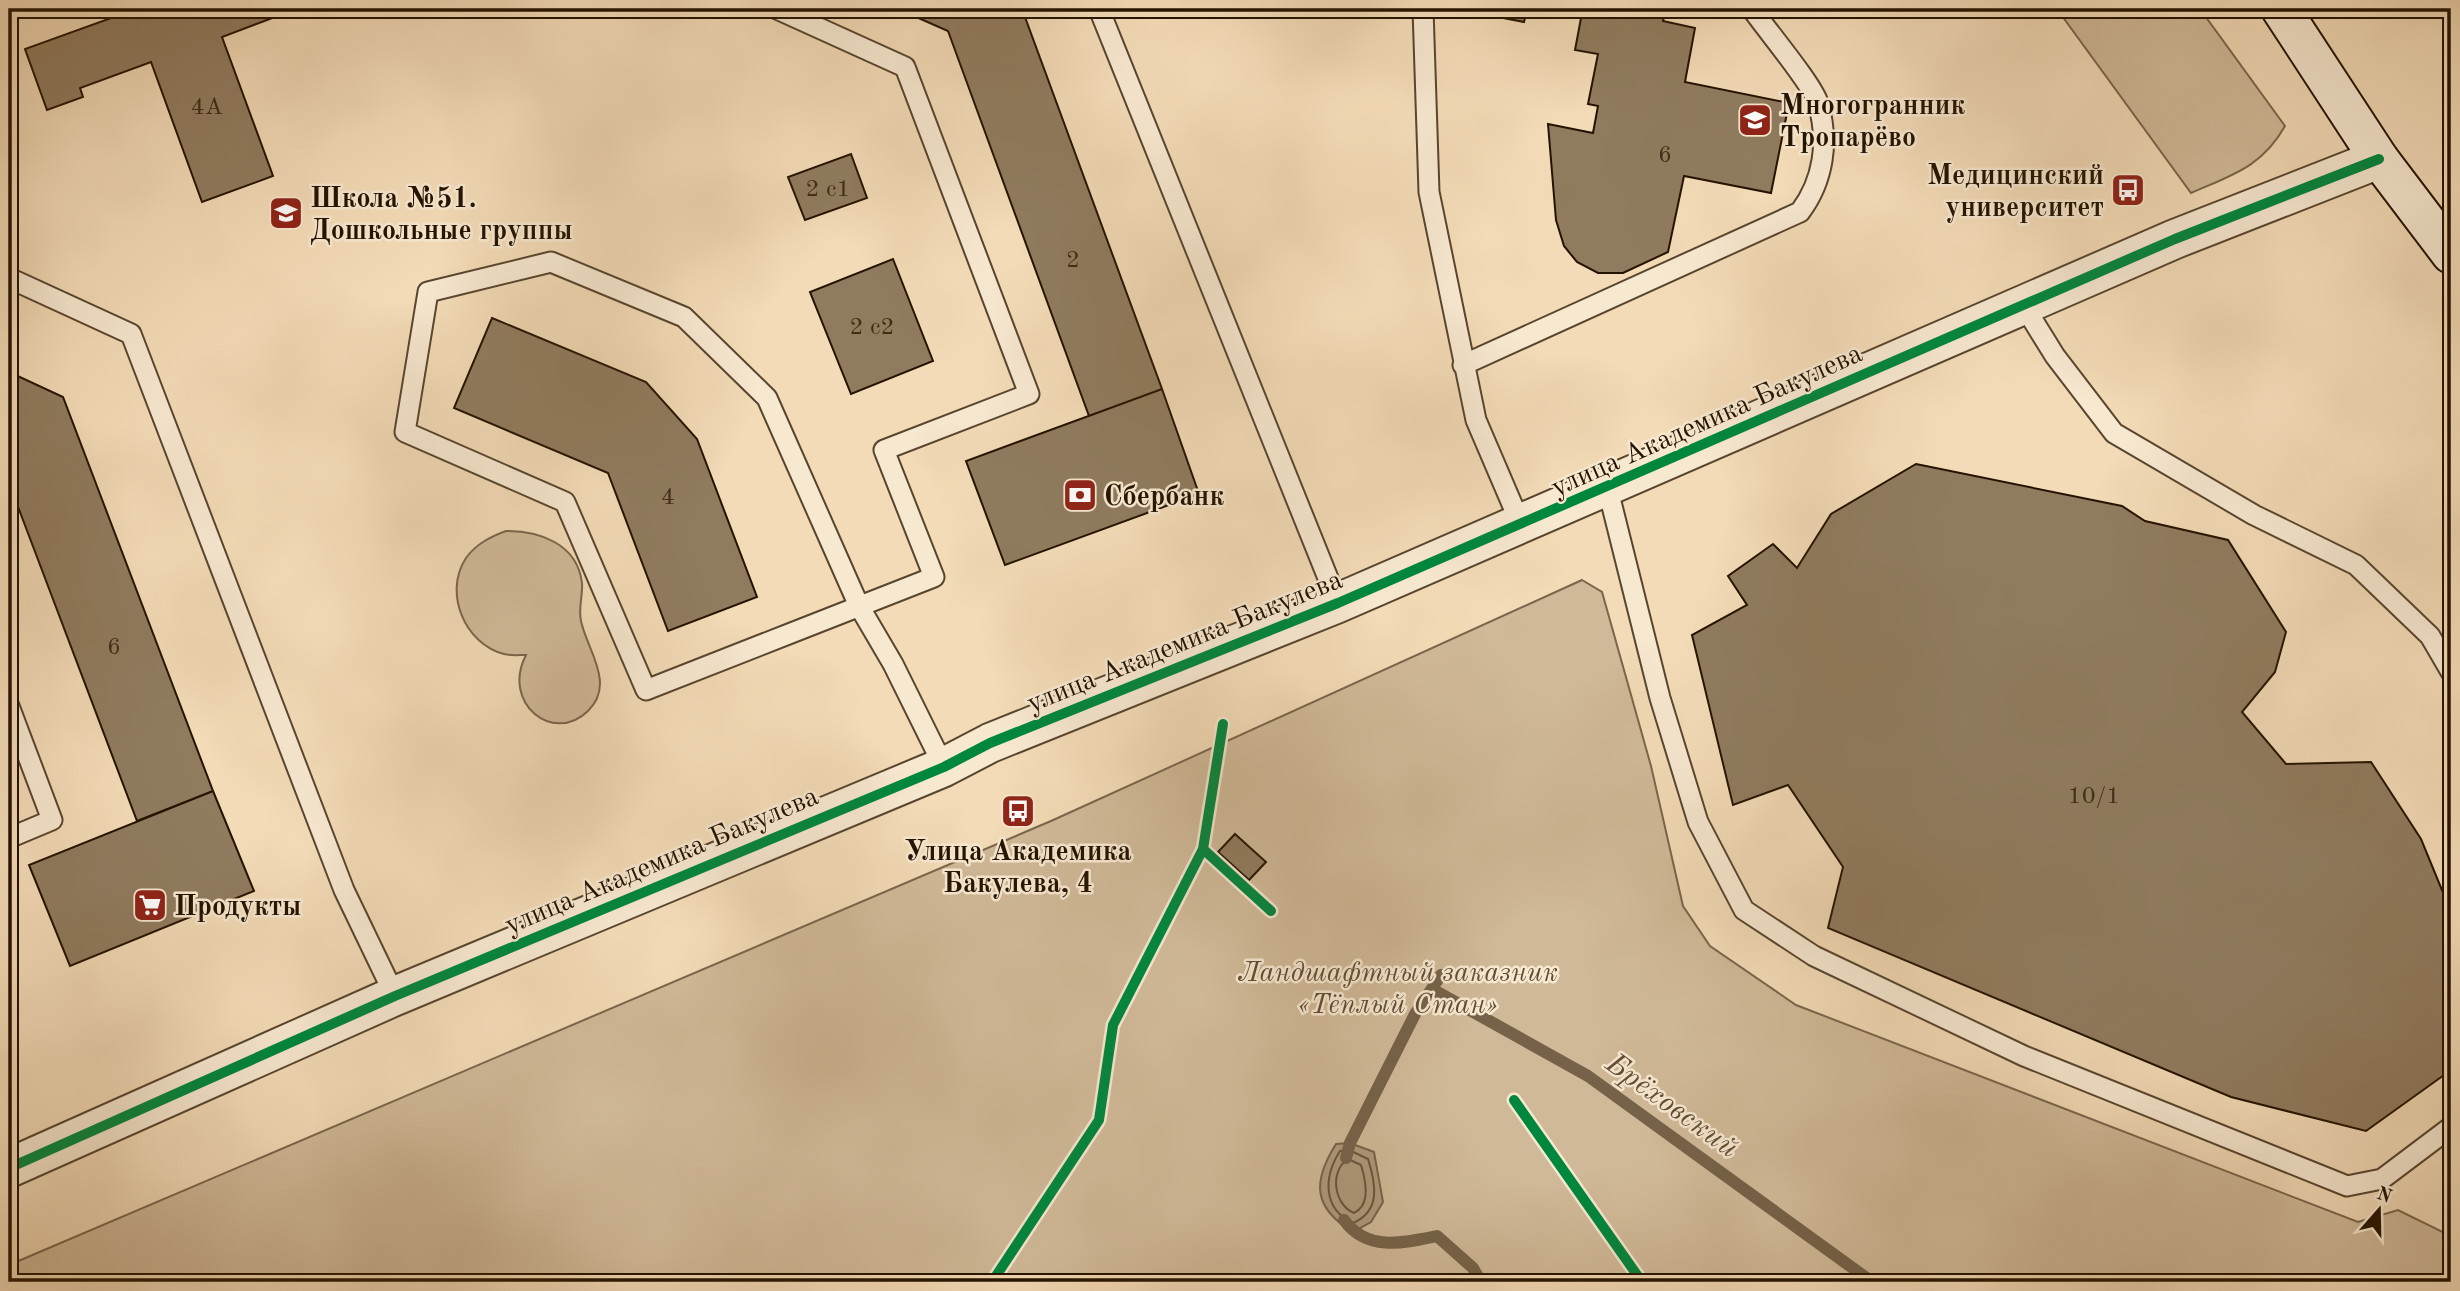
<svg xmlns="http://www.w3.org/2000/svg" width="2460" height="1291" viewBox="0 0 2460 1291" font-family="'Old Standard TT',serif">
	<rect width="100%" height="100%" fill="#f3dbb7"/>
	<filter id="stains"><feTurbulence type="fractalNoise" baseFrequency=".00286" numOctaves="4"/><feColorMatrix values="0 0 0 0 .2 0 0 0 0 .09 0 0 0 0 .02 0 0 0 .5 -.17"/></filter>
	<radialGradient id="worn" r=".72"><stop offset=".6" stop-color="#630" stop-opacity="0"/><stop offset="1" stop-color="#630" stop-opacity=".3"/></radialGradient>
	<!-- green -->
	<path fill="#d0b998" stroke="#7a664c" stroke-width="2" d="M2057 9H2200L2285 126C2262 167 2232 175 2191 193Z
		M506 531C539 531 577 543 582 583 583 595 578 609 581 621 587 650 616 684 588 711 553 745 501 703 526 655 519 655 511 656 504 654 465 644 443 593 466 558 476 544 490 537 506 531Z
		M1582 580 1602 592 1651 766 1683 906 1710 946 1796 1005 2358 1222 2398 1210 2451 1236V1282H9V1265L1051 821Z"/>
	<!-- water -->
	<path fill="#ad9779" stroke="#766249" stroke-width="2" d="M1350 1143 1374 1152 1383 1202 1371 1222 1353 1232C1313 1208 1312 1182 1336 1144Z"/>
	<g fill="none" stroke-linecap="round" stroke-linejoin="round">
		<!-- shore -->
		<path stroke="#68553c" stroke-width="2" d="M1349 1150 1368 1159C1376 1184 1381 1211 1353 1223 1323 1209 1323 1178 1340 1151Z
			M1348 1159 1361 1165C1366 1181 1371 1205 1354 1213 1334 1205 1329 1171 1348 1159Z"/>
		<!-- stream -->
		<path stroke="#766249" stroke-width="12" d="M1432 989 1588 1076 1872 1282
			M1346 1158 1350 1143 1415 1014 1441 975
			M1344 1220C1367 1252 1404 1243 1437 1236L1473 1268 1481 1282"/>
	</g>
	<!-- building -->
	<path fill="#907b5f" stroke="#241300" stroke-width="2" d="M136 9H324L299 18 296 9 222 37 273 176 202 202 151 62 80 88 83 97 47 110 25 49Z
		M898 9H1022L1162 389 1089 416 948 31Z
		M1457 9H1527L1524 22Z
		M1537 9H1666L1663 21 1695 28 1685 82 1789 103 1771 193 1684 176 1668 252 1623 273H1598L1577 262 1564 246 1556 220 1548 124 1593 133 1598 106 1588 104 1598 54 1575 50 1581 18Z
		M851 154 867 198 805 220 788 177Z
		M893 259 933 361 851 394 810 292Z
		M492 318 646 382 697 439 757 597 668 631 608 473 454 408Z
		M9 372 63 397 213 791 137 821 9 483Z
		M1162 389 1199 494 1005 565 966 461Z
		M1916 464 2122 506 2145 521 2228 540 2286 632 2275 672 2242 712 2286 764 2371 762 2421 839 2451 912V1070L2366 1131 2231 1097 1828 928 1843 867 1788 785 1733 805 1692 635 1747 605 1728 576 1773 544 1797 568 1831 514Z
		M213 791 254 891 70 966 29 865Z
		M1235 834 1266 862 1249 880 1218 852Z"/>
	<g fill="none" stroke-linecap="round" stroke-linejoin="round">
		<!-- lane casing -->
		<g stroke="#58452e" stroke-width="23">
			<path id="lane" d="M777 9 905 67 1029 394 884 450 934 577C838 614 742 653 646 690L565 502 405 432 428 292 551 262 684 317 767 398 859 606 893 664 944 767
				M1099 9 1338 603
				M1423 9 1429 192 1476 420 1521 525
				M9 278 131 334 344 890 395 996
				M2024 306 2055 356 2114 433 2254 515 2356 565 2430 636 2451 672
				M1463 365 1800 212C1824 180 1829 141 1818 103 1813 85 1765 28 1752 9
				M1607 486 1660 698 1698 822 1744 910 1814 956 2024 1056 2347 1186 2382 1179 2451 1127
				M9 706 52 820 9 838"/>
		</g>
		<!-- street casing -->
		<g stroke="#58452e" stroke-width="42">
			<path id="street" d="M9 1168 395 996 944 767 990 743 1338 603 2175 239 2379 159"/>
		</g>
		<!-- secondary casing -->
		<g stroke="#241300" stroke-width="42">
			<path id="secondary" d="M2281 9 2379 159 2451 254"/>
		</g>
		<!-- lane -->
		<use href="#lane" stroke="#f7e8d0" stroke-width="19"/>
		<!-- street -->
		<use href="#street" stroke="#f7e8d0" stroke-width="38"/>
		<!-- secondary -->
		<use href="#secondary" stroke="#f7e8d0" stroke-width="38"/>
		<!-- cycleway casing -->
		<g stroke="#f7e8d0" stroke-width="15">
			<path id="cycleway" d="M1203 849 1271 911
				M1514 1100 1642 1282
				M9 1168 395 996 944 767 990 743 1338 603 2175 239 2379 159
				M992 1282 1099 1120 1113 1025 1203 849 1223 724"/>
		</g>
		<!-- cycleway -->
		<use href="#cycleway" stroke="#00873e" stroke-width="10"/>
	</g>
	<!-- icons -->
	<defs>
		<g id="school-square" transform="scale(1.75)"><rect x="-9" y="-9" width="18" height="18" rx="4" fill="#8f2418" stroke="#f7e8d0"/><path d="M0-5L7-2L0 1L-7-2ZM-4 1L0 2.5L4 1V4Q0 6-4 4Z" fill="#fff"/></g>
		<g id="bus-square" transform="scale(1.75)"><rect x="-9" y="-9" width="18" height="18" rx="4" fill="#8f2418" stroke="#f7e8d0"/><path d="M-5-6H5V4H4V6H2V4H-2V6H-4V4H-5ZM-3.5-4V0h7V-4ZM-3.5 1.2v1.5H-2V1.2ZM2 1.2v1.5H3.5V1.2Z" fill="#fff"/></g>
		<g id="bank-square" transform="scale(1.75)"><rect x="-9" y="-9" width="18" height="18" rx="4" fill="#8f2418" stroke="#f7e8d0"/><path d="M-6-4H6V4H-6ZM0-2.3a2.3 2.3 0 1 0 0 4.6a2.3 2.3 0 1 0 0-4.6Z" fill="#fff"/></g>
		<g id="supermarket-square" transform="scale(1.75)"><rect x="-9" y="-9" width="18" height="18" rx="4" fill="#8f2418" stroke="#f7e8d0"/><path d="M-6-5.5h2.5l.6 2H6L4.5 2H-2.5L-4.4-4H-6ZM-1.5 3.2a1.3 1.3 0 1 0 .1 0ZM3 3.2a1.3 1.3 0 1 0 .1 0Z" fill="#fff"/></g>
	</defs>
	<g fill-rule="evenodd">
		<use href="#school-square" x="1755" y="120"/>
		<use href="#bus-square" x="2128" y="190"/>
		<use href="#school-square" x="286" y="213"/>
		<use href="#bank-square" x="1080" y="495"/>
		<use href="#bus-square" x="1018" y="811"/>
		<use href="#supermarket-square" x="150" y="905"/>
	</g>
	<g text-anchor="middle" stroke-width="5" stroke-linejoin="round" paint-order="stroke">
		<!-- number labels -->
		<g font-size="24" fill="#3f2d18">
			<text x="207" y="114">4А</text>
			<text x="1665" y="162">6</text>
			<text x="828" y="196">2 с1</text>
			<text x="1073" y="267">2</text>
			<text x="872" y="334">2 с2</text>
			<text x="668" y="504">4</text>
			<text x="114" y="654">6</text>
			<text x="2094" y="803">10/1</text>
		</g>
		<!-- poi labels -->
		<g font-size="28" font-weight="bold" fill="#241300" stroke="#f7e8d0" text-anchor="start">
			<text x="1780" y="114">Многогранник<tspan x="1780" dy="32">Тропарёво</tspan></text>
			<text x="2104" y="184" text-anchor="end">Медицинский<tspan x="2104" dy="32">университет</tspan></text>
			<text x="310" y="207">Школа №51.<tspan x="310" dy="32">Дошкольные группы</tspan></text>
			<text x="1104" y="505">Сбербанк</text>
			<text x="1018" y="860" text-anchor="middle">Улица Академика<tspan x="1018" dy="32">Бакулева, 4</tspan></text>
			<text x="174" y="915">Продукты</text>
		</g>
		<!-- street labels -->
		<g font-size="28" fill="#241300" stroke="#f7e8d0">
			<text transform="translate(1706 419) rotate(-24)" y="10">улица Академика Бакулева</text>
			<text transform="translate(1184 640) rotate(-22)" y="10">улица Академика Бакулева</text>
			<text transform="translate(661 859) rotate(-23)" y="10">улица Академика Бакулева</text>
		</g>
		<!-- park labels -->
		<g font-size="28" font-style="italic" fill="#604d35" stroke="#f7e8d0">
			<text x="1398" y="981">Ландшафтный заказник<tspan x="1398" dy="32">«Тёплый Стан»</tspan></text>
		</g>
		<!-- water labels -->
		<g font-size="30" font-style="italic" fill="#624e36" stroke="#f7e8d0">
			<text transform="translate(1673 1105) rotate(36)" y="10">Брёховский</text>
		</g>
	</g>
	<!-- margin -->
	<rect width="2460" height="1291" fill="none" stroke="#f3dbb7" stroke-width="35"/>
	<rect x="10" y="10" width="2439" height="1270" fill="none" stroke="#241300" stroke-width="3.5"/>
	<rect x="18" y="18" width="2425" height="1256" fill="none" stroke="#241300" stroke-width="2"/>
	<!-- north arrow -->
	<g transform="translate(2379 1210) rotate(20)" stroke="#f7e8d0" stroke-width="5" paint-order="stroke">
	<path d="M0-5L12 26L0 18L-12 26Z" fill="#241300"/>
	<text y="-10" font-size="19" font-weight="bold" text-anchor="middle" fill="#241300">N</text>
	</g>
	<rect width="100%" height="100%" filter="url(#stains)"/>
	<rect width="100%" height="100%" fill="url(#worn)"/>
</svg>
